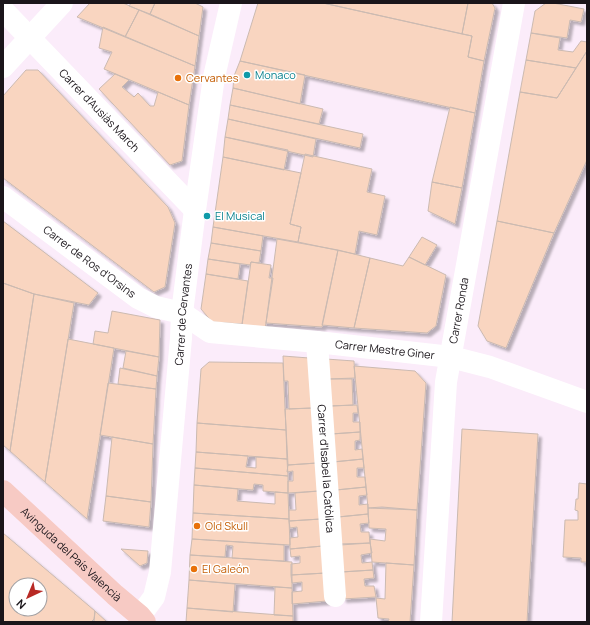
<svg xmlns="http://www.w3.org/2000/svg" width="590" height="625" viewBox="0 0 590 625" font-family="Manrope,sans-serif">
	<defs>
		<filter id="shadow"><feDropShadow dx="3.5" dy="3.5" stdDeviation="1" flood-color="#0004"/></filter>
	</defs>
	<rect width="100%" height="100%" fill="#fbecfa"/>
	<!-- building -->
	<path fill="#f9d5c0" stroke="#cbbab1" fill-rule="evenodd" filter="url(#shadow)" d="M90 3H123L139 10 125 37 77 17Z
		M131 3H155L150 14 129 6Z
		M155 3H195L203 7 199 36 150 14Z
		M258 3H323L472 36 468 57 484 61 475 113 240 61Z
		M323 3H468L462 34Z
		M468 3H492L495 8 484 61 468 57 472 36 462 34Z
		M546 3H553L584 9 581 22 570 20 567 38 531 33 535 11Z
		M139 10 199 36 195 66 125 37Z
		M103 27 195 66 189 105 104 69 112 52 99 48Z
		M531 33 560 38 558 50 573 52 581 41 587 42V51L576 68 526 60Z
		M587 51V160L554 233 497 221 520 92 557 98Z
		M526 60 576 68 557 98 520 92Z
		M240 61 305 75 300 104 233 88 234 76Z
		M26 70H38L168 207 175 223 165 287 154 292 3 178V96Z
		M115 74 129 80 122 87 134 97 138 93 150 106H154L158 92 189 105 182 161 170 165 99 89Z
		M233 88 323 109 319 124 230 105Z
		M230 105 363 134 360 148 228 119Z
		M450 107 475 113 462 188 432 182Z
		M228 119 316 139 313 157 225 137Z
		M225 137 288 150 284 170 223 157Z
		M305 154 372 169 367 192 385 196 377 235 359 231 355 254 298 242 301 227 290 224Z
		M223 157 301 173 290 224 301 227 298 242 213 227Z
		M432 182 462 188 455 224 428 211Z
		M3 221 98 293 89 305 34 294 3 283Z
		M497 221 554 233 506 348 487 341 478 326Z
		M213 227 263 236 261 251 211 243Z
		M422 237 437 245 425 265 409 257Z
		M277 239 338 250 322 327 266 323Z
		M211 243 261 251 259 263 251 262 250 265 208 259Z
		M338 250 370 258 354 328 322 325Z
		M409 257 446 275 436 326 427 333 354 328 370 258 403 266Z
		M208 259 240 264 238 279 206 274Z
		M251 262 271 265 269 278H273L265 329 242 325Z
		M206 274 248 281 242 324 212 322 201 309Z
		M3 283 34 294 10 451 3 445Z
		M34 294 74 303 45 482 10 451Z
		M112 311 160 320 159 357 93 344 95 331 108 333Z
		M68 339 114 348 87 519 45 482Z
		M126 351 159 357 157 376 123 368Z
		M283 356 309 358 313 408 289 409 288 381H284Z
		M326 359 354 361 355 378 328 379Z
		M209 362 283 363 286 430 197 423 201 369Z
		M354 366 415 371 426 383 417 510 382 507 368 508Z
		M120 368 157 376 156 389 118 384Z
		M328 379H352L353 405 330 406Z
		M108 383 156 389 153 444 100 435Z
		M357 405 358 413H353V422H360V432L331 434 330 406Z
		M313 408 317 463 288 465 285 409Z
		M197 423 286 430 287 459 196 452Z
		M462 429 538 434 527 622H452Z
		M360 432V440L355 441V450L362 449 363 459 333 462 331 434Z
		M112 437 153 444 151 502 106 496Z
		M196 452 248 456 246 467 256 468V457L287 459 288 476 195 468Z
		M363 459 364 468H357V477H365L366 487 336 490 333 462Z
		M317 463 319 491 288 493V481H293V471L287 472 288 465Z
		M195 468 288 476V493L263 491V485L254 484 253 490 194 485Z
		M579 483 587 484V562H581V558L563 557 565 520H578V511L575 510 576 499H578Z
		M194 485 238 489 237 501 275 504V492L288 493 289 519 193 513Z
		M366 487 367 495 359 496V505L368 504V514L338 517 336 490Z
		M319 491 321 519 289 521V510H296L295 493Z
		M106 496 151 502 149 527 103 521Z
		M368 508 417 510 414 565 372 562 370 539 385 541 386 529 369 528Z
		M193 513 289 519 290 545 192 539Z
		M368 514 369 523 360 524 361 532H369L370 543 340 545 338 517Z
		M321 519 323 546 290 549V538L298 537 297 527 290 528 289 521Z
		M3 533 95 611 94 619 91 622H3ZM16 585H40V609H16Z
		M192 539 284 545V561L232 558 233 546 226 545 225 557 190 555Z
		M370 543 372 553 361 555 362 563 372 562 373 570 341 572 339 544Z
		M323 546 326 573 291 575V564L300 563V556L291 557 290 549Z
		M121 549 148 551 147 563 140 566Z
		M190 555 292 562V588L189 580Z
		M386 563 414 565 410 622H388L389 619 378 618 376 598 385 599Z
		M373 570 374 578 364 579 365 586H374L376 597 343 599 341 572Z
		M326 573 327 601 292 604V592L302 591V582L292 583 291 575Z
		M189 580 235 584 233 612 187 608Z
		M275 587 292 588 293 616 274 615Z
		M187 608 293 616V622H186Z
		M95 611 107 622H94Z"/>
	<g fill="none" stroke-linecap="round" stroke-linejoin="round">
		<!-- minor -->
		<g stroke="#fff" stroke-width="22">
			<path id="s1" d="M3 10 195 210"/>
			<path d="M3 67 62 3"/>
			<path id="s2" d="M3 197 138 298 156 307 182 313 210 332 317 342 451 357 490 367 587 402"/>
			<path id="s3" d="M317 342 335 596"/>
			<path id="s4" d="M140 616 154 597 160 572 181 338 182 313 195 210 214 77 231 3"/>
			<path id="s5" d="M431 622 446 382 514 3"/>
		</g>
		<!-- major -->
		<path stroke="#f7cac4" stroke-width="22" id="s6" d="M3 491 115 595 140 616 145 622"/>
	</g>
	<!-- markers -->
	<g fill="#0f9aa8" stroke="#fff" stroke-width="1.5">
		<circle cx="247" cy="75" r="4"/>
		<circle cx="207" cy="216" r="4"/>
	</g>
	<g fill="#e8710a" stroke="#fff" stroke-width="1.5">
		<circle cx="178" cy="78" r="4"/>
		<circle cx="197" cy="526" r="4"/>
		<circle cx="194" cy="569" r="4"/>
	</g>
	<g text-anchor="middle" stroke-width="3" stroke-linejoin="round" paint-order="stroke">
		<!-- culture labels -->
		<g font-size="11" fill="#0d838f" stroke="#fff" text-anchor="start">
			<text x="255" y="79">Monaco</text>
			<text x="215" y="220">El Musical</text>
		</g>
		<!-- food labels -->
		<g font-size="11" fill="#c56008" stroke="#fff" text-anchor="start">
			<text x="186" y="82">Cervantes</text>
			<text x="205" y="530">Old Skull</text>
			<text x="202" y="573">El Galeón</text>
		</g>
		<!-- street labels -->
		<g font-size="11" fill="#1a151a" stroke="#fff">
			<text dy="4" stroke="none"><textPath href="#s1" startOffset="139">Carrer d'Ausiàs March</textPath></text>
			<text dy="4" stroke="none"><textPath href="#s2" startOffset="108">Carrer de Ros d'Orsins</textPath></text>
			<text dy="4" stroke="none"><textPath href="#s5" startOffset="313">Carrer Ronda</textPath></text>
			<text dy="4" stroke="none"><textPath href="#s4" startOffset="308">Carrer de Cervantes</textPath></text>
			<text dy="4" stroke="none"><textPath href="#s2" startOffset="425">Carrer Mestre Giner</textPath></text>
			<text dy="4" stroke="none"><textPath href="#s3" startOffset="127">Carrer d'Isabel la Catòlica</textPath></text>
			<text dy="4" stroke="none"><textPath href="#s6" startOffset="93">Avinguda del País Valencià</textPath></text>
		</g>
	</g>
	<!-- border -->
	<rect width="590" height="625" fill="none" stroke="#1a151a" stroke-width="8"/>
	<!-- north arrow -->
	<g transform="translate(28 597) rotate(224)"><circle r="19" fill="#ffffff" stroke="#a3a1a3"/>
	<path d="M0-3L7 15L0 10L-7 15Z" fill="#b82924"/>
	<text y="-6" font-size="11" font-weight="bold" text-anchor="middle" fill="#1a151a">N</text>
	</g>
</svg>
